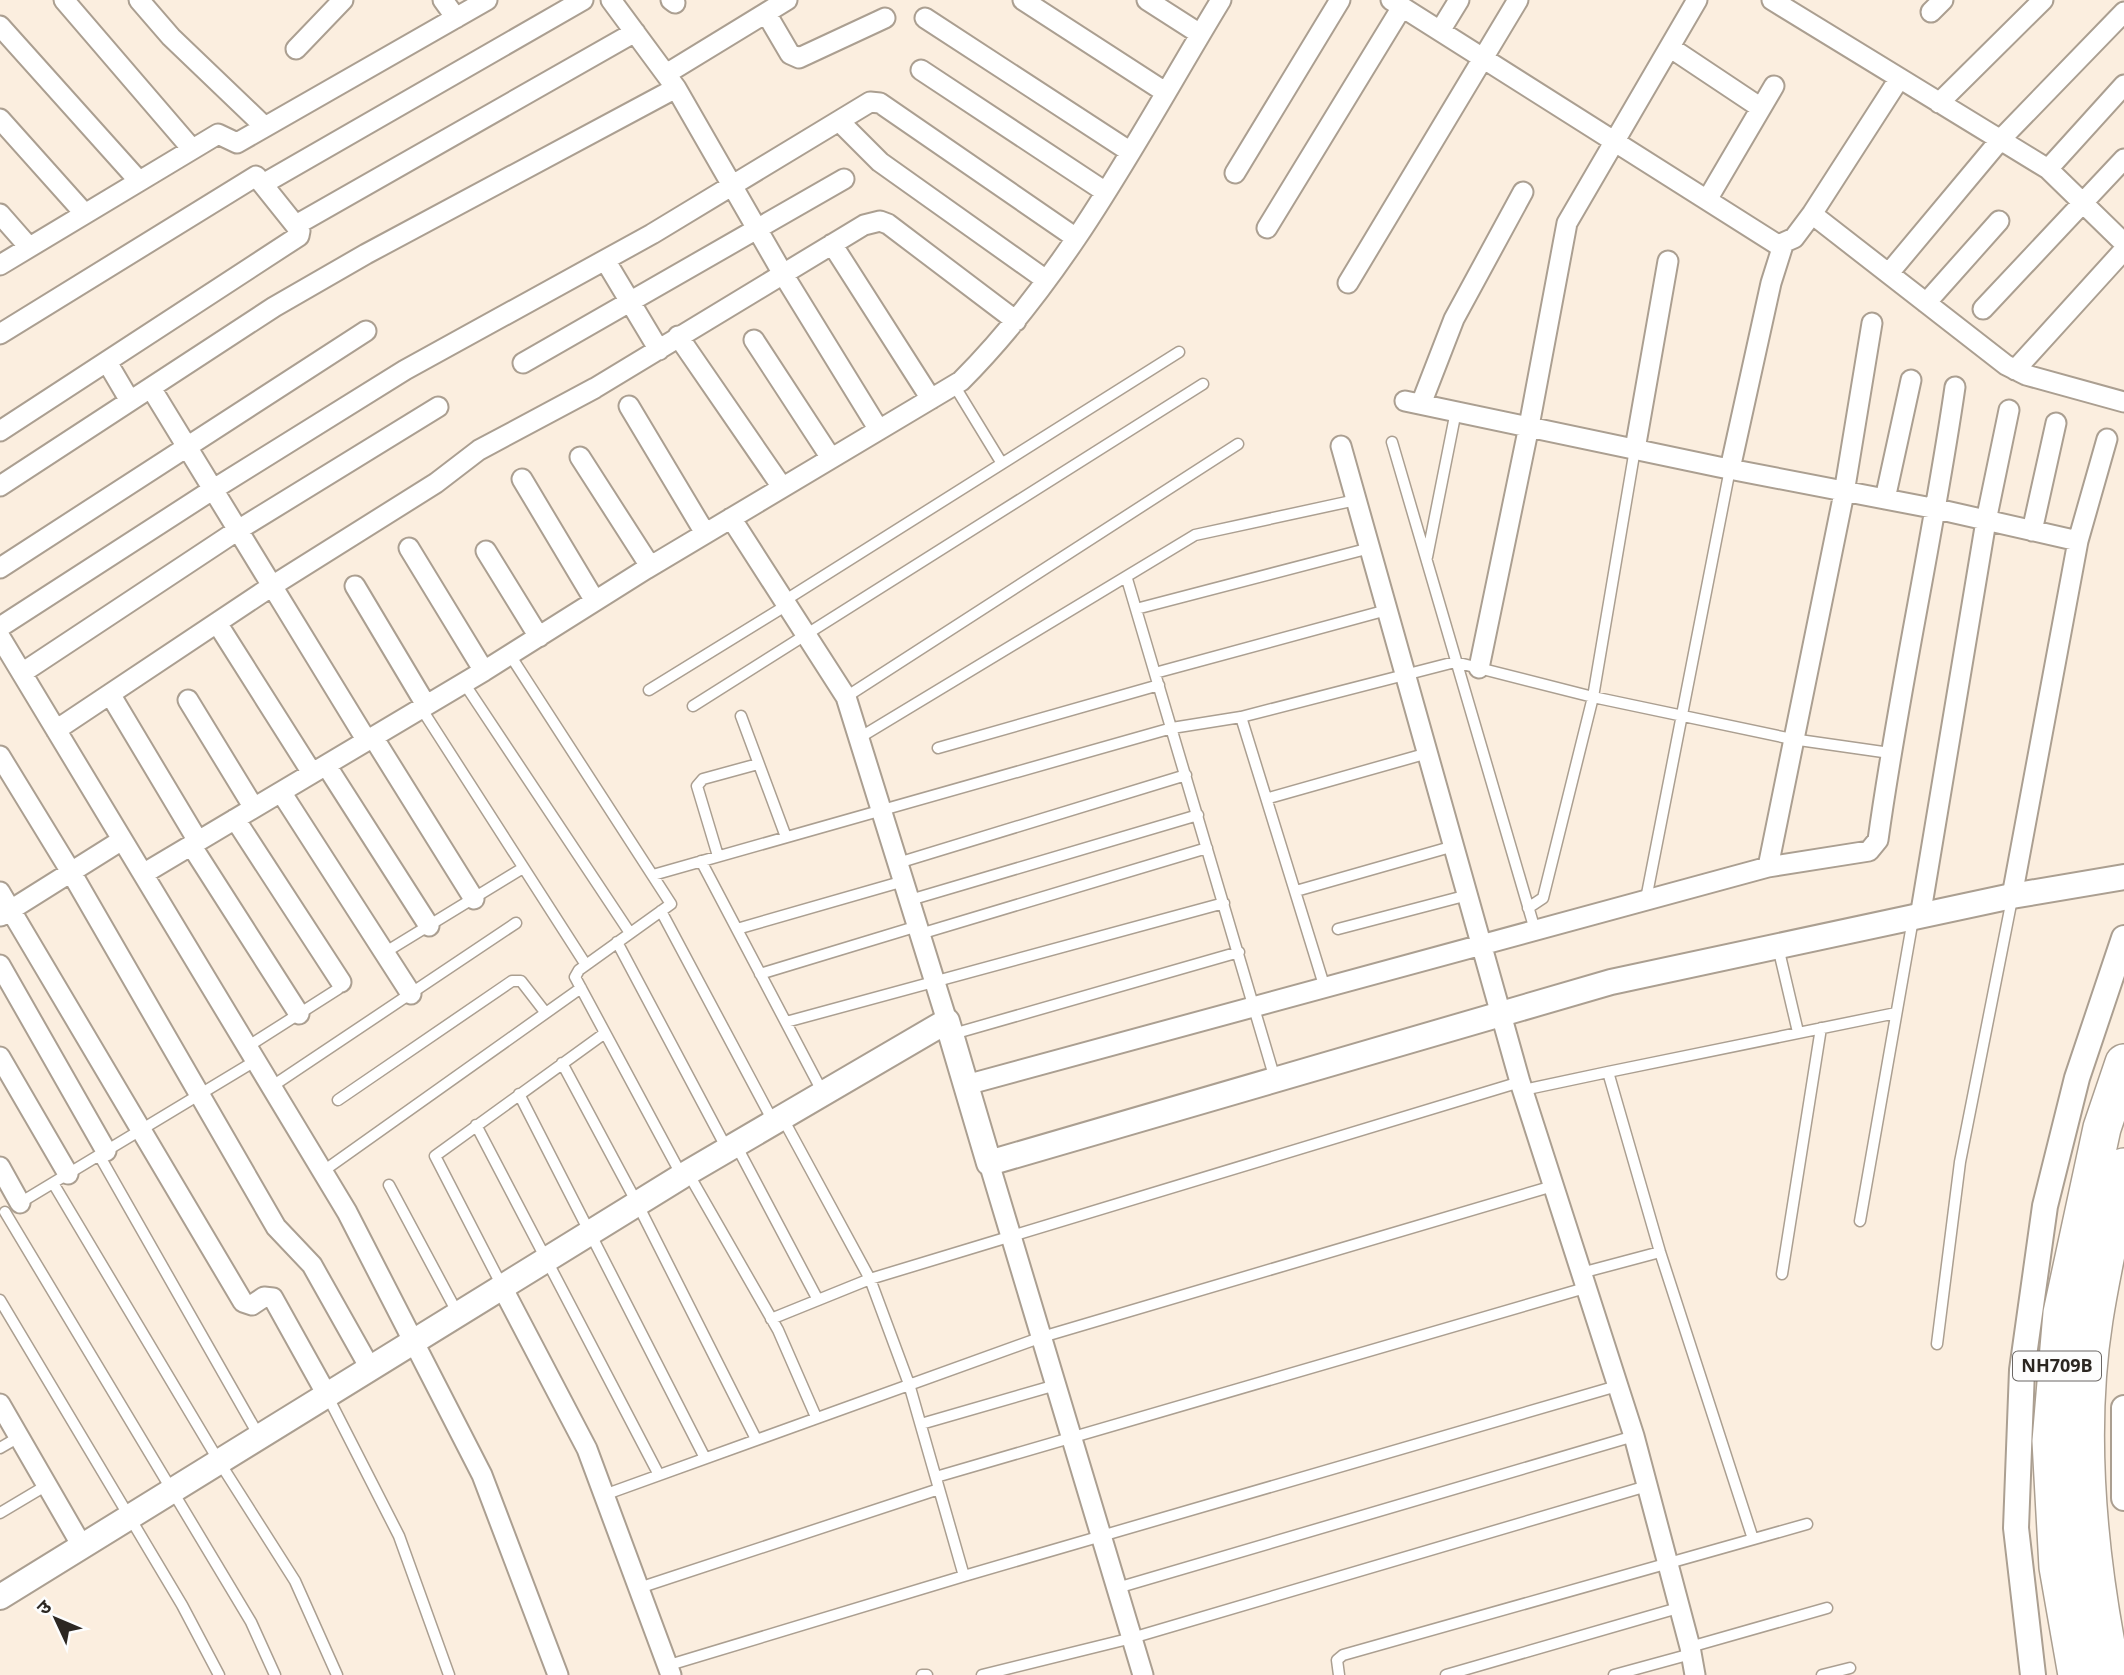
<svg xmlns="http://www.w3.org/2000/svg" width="2124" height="1675" viewBox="0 0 2124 1675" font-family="'Open Sans','Noto Sans Devanagari',sans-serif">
	<rect width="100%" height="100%" fill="#fbeedf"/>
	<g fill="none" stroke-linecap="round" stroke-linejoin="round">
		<!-- service casing -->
		<g stroke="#ab9f91" stroke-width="13">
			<path id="service" d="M954 385 1001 462
				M1392 442 1535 930
				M1427 557 1456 411
				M1127 579 1275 1079
				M784 601 1179 352
				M1136 609 1370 548
				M510 655 671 904 579 970 575 977 682 1176
				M1155 673 1387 610
				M464 683 630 933
				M649 690 787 605
				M846 697 1238 444
				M693 706 1203 384
				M421 708 586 965
				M741 716 786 837
				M1241 717 1324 985
				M859 738 1195 535 1356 500
				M938 748 1159 685
				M1269 798 1428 753
				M718 856 697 786 703 779 758 764
				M701 861 823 1093
				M898 863 1186 775
				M653 875 1172 728 1241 717 1455 662 1593 697 1792 739 1890 753
				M1296 891 1454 846
				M1646 899 1730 469
				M910 900 1198 815
				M1528 908 1543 898 1593 697 1635 449
				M661 911 774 1123
				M737 929 904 881
				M1338 929 1468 895
				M920 934 1207 848
				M617 942 727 1149
				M1778 947 1798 1032
				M384 953 523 868
				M760 974 918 926
				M786 1022 1224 903
				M953 1034 1239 952
				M247 1047 338 989 341 982
				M562 1063 637 1203 756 1439
				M1608 1072 1896 1013
				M271 1087 516 923
				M1523 1090 1608 1072 1660 1252 1753 1539
				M519 1094 705 1458
				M338 1100 512 981H521L545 1012
				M782 1117 870 1279 909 1384 964 1576
				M476 1125 659 1475
				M736 1145 818 1300
				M99 1155 259 1436
				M322 1172 581 988
				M688 1173 778 1330 816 1417
				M53 1183 220 1463 295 1581 337 1675
				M389 1185 458 1314
				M18 1204 255 1061
				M5 1212 251 1622 275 1675
				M1860 1221 1913 919
				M1581 1273 1660 1252
				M1782 1274 1821 1028
				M502 1286 435 1156 605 1033
				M0 1300 182 1605 219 1675
				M771 1319 870 1279 1520 1082
				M1937 1344 1960 1162 2012 899
				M328 1397 399 1536 449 1675
				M921 1424 1056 1385
				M0 1448 19 1437
				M936 1477 1585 1288
				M604 1495 1042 1337 1553 1186
				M0 1513 47 1485
				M639 1588 939 1489
				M1117 1588 1634 1436
				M1690 1647 1827 1608
				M666 1666 964 1576 1617 1386
				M922 1675H927
				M982 1675 1132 1638 1647 1486
				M1339 1675 1337 1660 1343 1655 1807 1524
				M1446 1675 1678 1608
				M1614 1675 1691 1654
				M1822 1675 1850 1668"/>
		</g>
		<!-- minor casing -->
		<g stroke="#ab9f91" stroke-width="23">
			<path id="minor" d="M64 0 192 149
				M139 0 171 37 265 127
				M443 0 456 18
				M611 0 676 88 783 274 879 430
				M671 0 675 3
				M1023 0 1165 92
				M1147 0 1200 34
				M1391 0 1778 245 1794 238 1812 214 1899 79
				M1772 0 2048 169 2124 243
				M1931 12 1943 0
				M766 13 790 54 799 58 885 18
				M925 18 1129 151
				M0 26 139 181
				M1440 31 1459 0
				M1671 48 1761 108
				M296 49 343 0
				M921 70 1104 191
				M666 74 787 0
				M1939 103 2043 0
				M0 119 85 214
				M839 121 880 162 1046 280
				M2048 169 2124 85
				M1235 173 1340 0
				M263 184 583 0
				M1707 200 1774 86
				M0 214 29 247
				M1812 214 2006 365 2026 375 2124 402
				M296 225 635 32
				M1267 228 1402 7
				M832 244 931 399
				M605 260 659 350
				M0 265 218 134 237 143 487 0
				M1889 273 2001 139 2124 12
				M1348 283 1518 0
				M1926 303 1999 221
				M1983 309 2124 159
				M0 334 256 176 300 231 299 236 0 431
				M678 336 782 487
				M754 340 831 458
				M107 362 130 401
				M523 363 844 179
				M2015 370 2124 250
				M151 388 367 741
				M1405 401 1719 467 1937 509 2078 541
				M1421 404 1454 319 1523 192
				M629 406 705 533
				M1341 446 1520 1082 1634 1436 1690 1647 1695 1675
				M1635 449 1668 261
				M580 457 650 566
				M1730 469 1771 283 1783 245
				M522 479 595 601
				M0 486 274 307 366 254 676 88
				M1885 499 1911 380
				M731 518 846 697 947 1021
				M2032 531 2056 423
				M409 548 484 671
				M486 551 539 637
				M0 568 366 331
				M355 586 426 705
				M217 623 312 773
				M0 627 209 492 405 370 652 234 870 102 880 103 1076 238
				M0 637 347 1212 482 1475 558 1675
				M1479 668 1529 426 1567 223 1697 0
				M22 673 238 530 438 407
				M110 694 198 841
				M188 700 254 808
				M56 730 272 586 436 483 479 450 595 388 864 225 880 221 888 224 1016 321
				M373 737 474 899
				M0 756 71 872 276 1227 312 1265 370 1368
				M326 765 429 926
				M281 792 411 994
				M235 819 341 982
				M191 845 299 1014
				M1768 867 1844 493 1872 323
				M143 874 484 671 646 569 961 381C1070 272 1142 130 1221 0
				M0 892 243 1302 252 1305 264 1297 273 1298 327 1395
				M2012 896 2078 541 2107 439
				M1 916 122 840
				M1920 917 1986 521 2009 410
				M0 965 106 1151
				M0 1057 68 1174
				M966 1085 1768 867 1869 851 1878 840C1899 688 1933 539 1955 387
				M989 1163 1143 1675
				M0 1167 20 1203
				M502 1287 587 1449 671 1675
				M0 1404 82 1546"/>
		</g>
		<!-- tertiary casing -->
		<g stroke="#ab9f91" stroke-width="28">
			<path id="tertiary" d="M2124 1408V1498
				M0 1597 682 1176 947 1021 989 1163 1611 982 2012 896 2124 877
				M2033 1675 2016 1528 2022 1370 2045 1206 2077 1078 2124 938"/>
		</g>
		<!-- motorway casing -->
		<g stroke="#ab9f91" stroke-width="40">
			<path id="motorway" d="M2077 1675 2058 1567 2051 1441 2062 1313 2102 1128 2124 1063
				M2112 1675C2089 1562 2076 1433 2094 1319 2102 1268 2114 1217 2124 1167"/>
		</g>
		<!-- service -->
		<use href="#service" stroke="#fff" stroke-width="10"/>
		<!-- minor -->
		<use href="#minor" stroke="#fff" stroke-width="19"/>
		<!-- tertiary -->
		<use href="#tertiary" stroke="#fff" stroke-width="24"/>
		<!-- motorway -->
		<use href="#motorway" stroke="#fff" stroke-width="37"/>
	</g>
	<g text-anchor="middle" stroke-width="6" stroke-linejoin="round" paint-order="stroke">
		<!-- shield labels -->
		<rect fill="#fdfdfd" stroke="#6b6764" stroke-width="2" x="2013" y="1351.5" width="88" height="29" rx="5"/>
		<g font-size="18" font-weight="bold" fill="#2c2722">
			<text x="2057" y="1372">NH709B</text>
		</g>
	</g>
	<!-- north arrow -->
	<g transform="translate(56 1619) rotate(314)" stroke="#fdfdfd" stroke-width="5" paint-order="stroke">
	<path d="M0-5L12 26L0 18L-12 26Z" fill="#2c2722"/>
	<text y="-10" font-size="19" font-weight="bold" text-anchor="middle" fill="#2c2722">उ</text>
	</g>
</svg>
